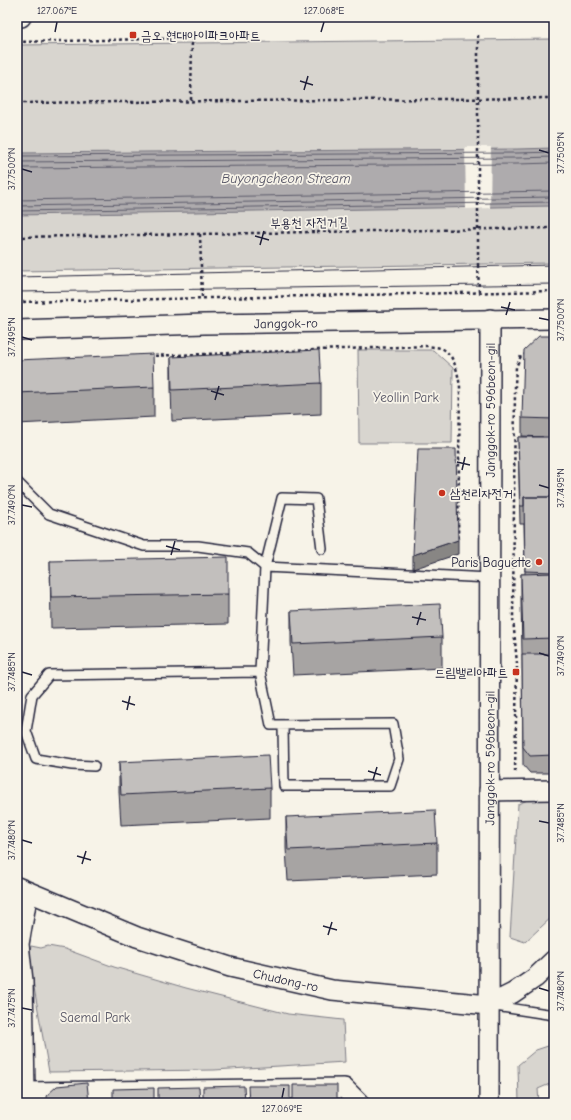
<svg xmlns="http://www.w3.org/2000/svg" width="571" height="1120" viewBox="0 0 571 1120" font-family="'Comic Neue','Poor Story',sans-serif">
	<rect width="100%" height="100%" fill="#f7f3e8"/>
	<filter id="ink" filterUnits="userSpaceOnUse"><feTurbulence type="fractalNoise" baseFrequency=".025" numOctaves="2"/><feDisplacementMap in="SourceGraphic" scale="8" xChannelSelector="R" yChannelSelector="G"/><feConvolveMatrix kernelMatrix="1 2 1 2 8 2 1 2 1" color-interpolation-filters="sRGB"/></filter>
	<g filter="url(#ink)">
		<!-- green -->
		<path fill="#d8d5cf" stroke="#7d7c85" d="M554 39V263L17 271V45Z
			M358 350H433L453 368 452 443H359Z
			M530 799 554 800V915L525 942 510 937 518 804Z
			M31 946 41 948 48 946 65 949 114 967 186 988 288 1014 343 1020 345 1062 214 1070 49 1072 29 959Z
			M554 1044V1083H552L538 1089 539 1103H519L518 1065 536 1050Z"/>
		<!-- water -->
		<path fill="#aeabad" stroke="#76747f" d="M554 148V206L17 215V153L517 149Z"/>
		<!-- pier -->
		<path fill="#f7f3e8" d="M465 147H491L490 208 466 209Z"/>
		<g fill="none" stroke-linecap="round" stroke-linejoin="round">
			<!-- shore -->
			<path stroke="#5a5969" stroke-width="1" d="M17 156 517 153 554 152
				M17 162 517 158 554 157
				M17 168 517 164 554 163
				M17 200 554 191
				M17 206 554 197
				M17 211 554 202"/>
			<!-- service casing -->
			<g stroke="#22223b" stroke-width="12">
				<path id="service" d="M17 482 49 514 144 546H198L248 553 265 567 490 578
					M283 726 284 786H390L399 759 393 724 271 725 260 672 265 567 282 498 316 499 322 549
					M94 766 72 765 36 759 26 731 32 695 49 675 260 672
					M495 1006 554 1015"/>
			</g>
			<!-- minor casing -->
			<g stroke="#22223b" stroke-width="22">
				<g id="minor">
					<path d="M17 17H21"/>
					<path id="s1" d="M17 330 204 324 554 319"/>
					<path d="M489 791 554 790"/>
					<path id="s2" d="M17 887 137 937 230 967 332 990 489 1005 513 993 535 978 554 960"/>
					<path d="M25 1092 344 1088 359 1103"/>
					<path d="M26 1103 25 1092 23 981 19 944 28 892"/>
					<path id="s3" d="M489 1103 490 319"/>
				</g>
			</g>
			<!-- path -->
			<path stroke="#22223b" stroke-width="2.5" stroke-dasharray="3 3" stroke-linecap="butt" d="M17 42 192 38 191 101
				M133 101V106
				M17 103 554 98
				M200 234 202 298
				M17 237 554 228
				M478 265 479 292
				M17 302 554 291
				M149 356 427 346C432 347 439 347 443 349 455 356 458 374 460 387L458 539
				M515 772 517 664 513 618 515 385 516 367 521 356 526 354"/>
			<!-- service -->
			<use href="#service" stroke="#f7f3e8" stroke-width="9"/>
			<!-- minor -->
			<use href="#minor" stroke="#f7f3e8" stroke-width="19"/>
			<!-- tram -->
			<path stroke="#22223b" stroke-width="1" d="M17 277 554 265
				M17 292 554 284"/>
			<!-- path-bridge -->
			<path stroke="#22223b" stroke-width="2.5" stroke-dasharray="3 3" stroke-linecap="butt" d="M478 35V265"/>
		</g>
		<!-- wall -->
		<path fill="#a7a4a3" stroke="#22223b" d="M554 336V773H530L523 765 522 654 521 602V574H525L524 524H520L518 437H543L522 436V418Z
			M171 357 321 383V414L172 421 171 388Z
			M17 360 154 387V417L17 424Z
			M50 561 228 594V624L51 628Z
			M291 611 442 637V668L293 675 291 642Z
			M119 762 270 788V818L121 825 119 792Z
			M286 817 437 843V874L288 881 286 848Z"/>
		<!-- shaded-wall -->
		<path fill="#888684" stroke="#22223b" d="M458 540V554L413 569V555Z"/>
		<!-- building -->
		<path fill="#c2bfbd" stroke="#22223b" d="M539 336H554V419L522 418 524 350Z
			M319 350 321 383 172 390 171 357Z
			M153 354 154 387 17 393V360Z
			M518 437H554V497H524V506H520Z
			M418 449H456L458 540 413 555Z
			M524 497H554V572L525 571Z
			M228 557V594L51 597 50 561Z
			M554 573V638L523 639 521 574Z
			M440 604 442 637 293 644 291 611Z
			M522 654H554V755L530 756 523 747Z
			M268 755 270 788 121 795 119 762Z
			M435 810 437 843 288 850 286 817Z
			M87 1083 89 1103H47L46 1096 57 1086Z
			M293 1085H337V1103H293Z
			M244 1086 245 1103H203V1087Z
			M248 1086H290V1103H249Z
			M199 1087 200 1103H158V1088Z
			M154 1088V1103H113V1089Z"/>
	</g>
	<!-- ticks -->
	<path fill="none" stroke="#22223b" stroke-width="1.5" d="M55 32 57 22M321 32 324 22M300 81 313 85M304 90 308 76M539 150 549 153M22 169 32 172M255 236 269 240M260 245 264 231M501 307 515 310M506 315 510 302M539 318 549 320M22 337 32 340M211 391 224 395M215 400 219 386M457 462 470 465M462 470 465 457M539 485 549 488M22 505 32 507M166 546 180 550M171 555 175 541M412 617 426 620M417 625 421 612M539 653 549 656M22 672 32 675M122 701 135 705M127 710 130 696M368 771 381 775M373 780 377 767M539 821 549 823M22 840 32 843M77 856 91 860M82 864 86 851M323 926 337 930M328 935 332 922M539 988 549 991M22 1008 32 1010M282 1098 284 1088"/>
	<!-- markers -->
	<g fill="#c8321e" stroke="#f7f3e8" stroke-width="1.5">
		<rect x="129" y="31" width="8" height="8" rx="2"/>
		<circle cx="442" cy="493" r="4"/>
		<circle cx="539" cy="562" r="4"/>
		<rect x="512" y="668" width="8" height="8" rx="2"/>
	</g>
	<g text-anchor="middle" stroke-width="3.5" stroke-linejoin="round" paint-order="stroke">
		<!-- poi labels -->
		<g font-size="13" fill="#22223b" stroke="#f7f3e8" text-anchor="start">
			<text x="141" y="40">금오 현대아이파크아파트</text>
			<text x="450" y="498">삼천리자전거</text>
			<text x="531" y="567" text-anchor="end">Paris Baguette</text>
			<text x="508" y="677" text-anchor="end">드림밸리아파트</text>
		</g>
		<!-- street labels -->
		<g font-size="13" fill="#22223b" stroke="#f7f3e8">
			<text transform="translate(309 222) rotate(-1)" y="5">부용천 자전거길</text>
			<text dy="5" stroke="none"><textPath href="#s1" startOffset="269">Janggok-ro</textPath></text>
			<text dy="5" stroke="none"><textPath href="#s3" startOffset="693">Janggok-ro 596beon-gil</textPath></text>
			<text dy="5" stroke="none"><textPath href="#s3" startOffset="345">Janggok-ro 596beon-gil</textPath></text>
			<text dy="5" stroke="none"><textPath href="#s2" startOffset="285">Chudong-ro</textPath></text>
		</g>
		<!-- park labels -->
		<g font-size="13" fill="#504f60" stroke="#f7f3e8">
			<text x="406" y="402">Yeollin Park</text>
			<text x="95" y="1022">Saemal Park</text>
		</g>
		<!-- water labels -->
		<g font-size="14" font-style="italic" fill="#535263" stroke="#f7f3e8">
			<text x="286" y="183">Buyongcheon Stream</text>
		</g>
	</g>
	<!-- margin -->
	<rect width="571" height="1120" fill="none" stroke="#f7f3e8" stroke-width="44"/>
	<rect x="22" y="22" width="527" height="1076" fill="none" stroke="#22223b" stroke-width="1.5"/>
	<g font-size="10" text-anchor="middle" fill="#22223b">
		<text x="57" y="14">127.067°E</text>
		<text x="324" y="14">127.068°E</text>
		<text transform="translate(560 153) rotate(-90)" y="4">37.7505°N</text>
		<text transform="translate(11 169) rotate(-90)" y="4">37.7500°N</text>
		<text transform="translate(560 320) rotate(-90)" y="4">37.7500°N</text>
		<text transform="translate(11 337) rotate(-90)" y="4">37.7495°N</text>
		<text transform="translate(560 488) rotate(-90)" y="4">37.7495°N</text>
		<text transform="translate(11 505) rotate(-90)" y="4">37.7490°N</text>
		<text transform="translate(560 656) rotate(-90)" y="4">37.7490°N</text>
		<text transform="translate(11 672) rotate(-90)" y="4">37.7485°N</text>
		<text transform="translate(560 823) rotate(-90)" y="4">37.7485°N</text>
		<text transform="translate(11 840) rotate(-90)" y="4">37.7480°N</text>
		<text transform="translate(560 991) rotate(-90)" y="4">37.7480°N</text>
		<text transform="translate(11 1008) rotate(-90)" y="4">37.7475°N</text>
		<text x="282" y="1112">127.069°E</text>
	</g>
</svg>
